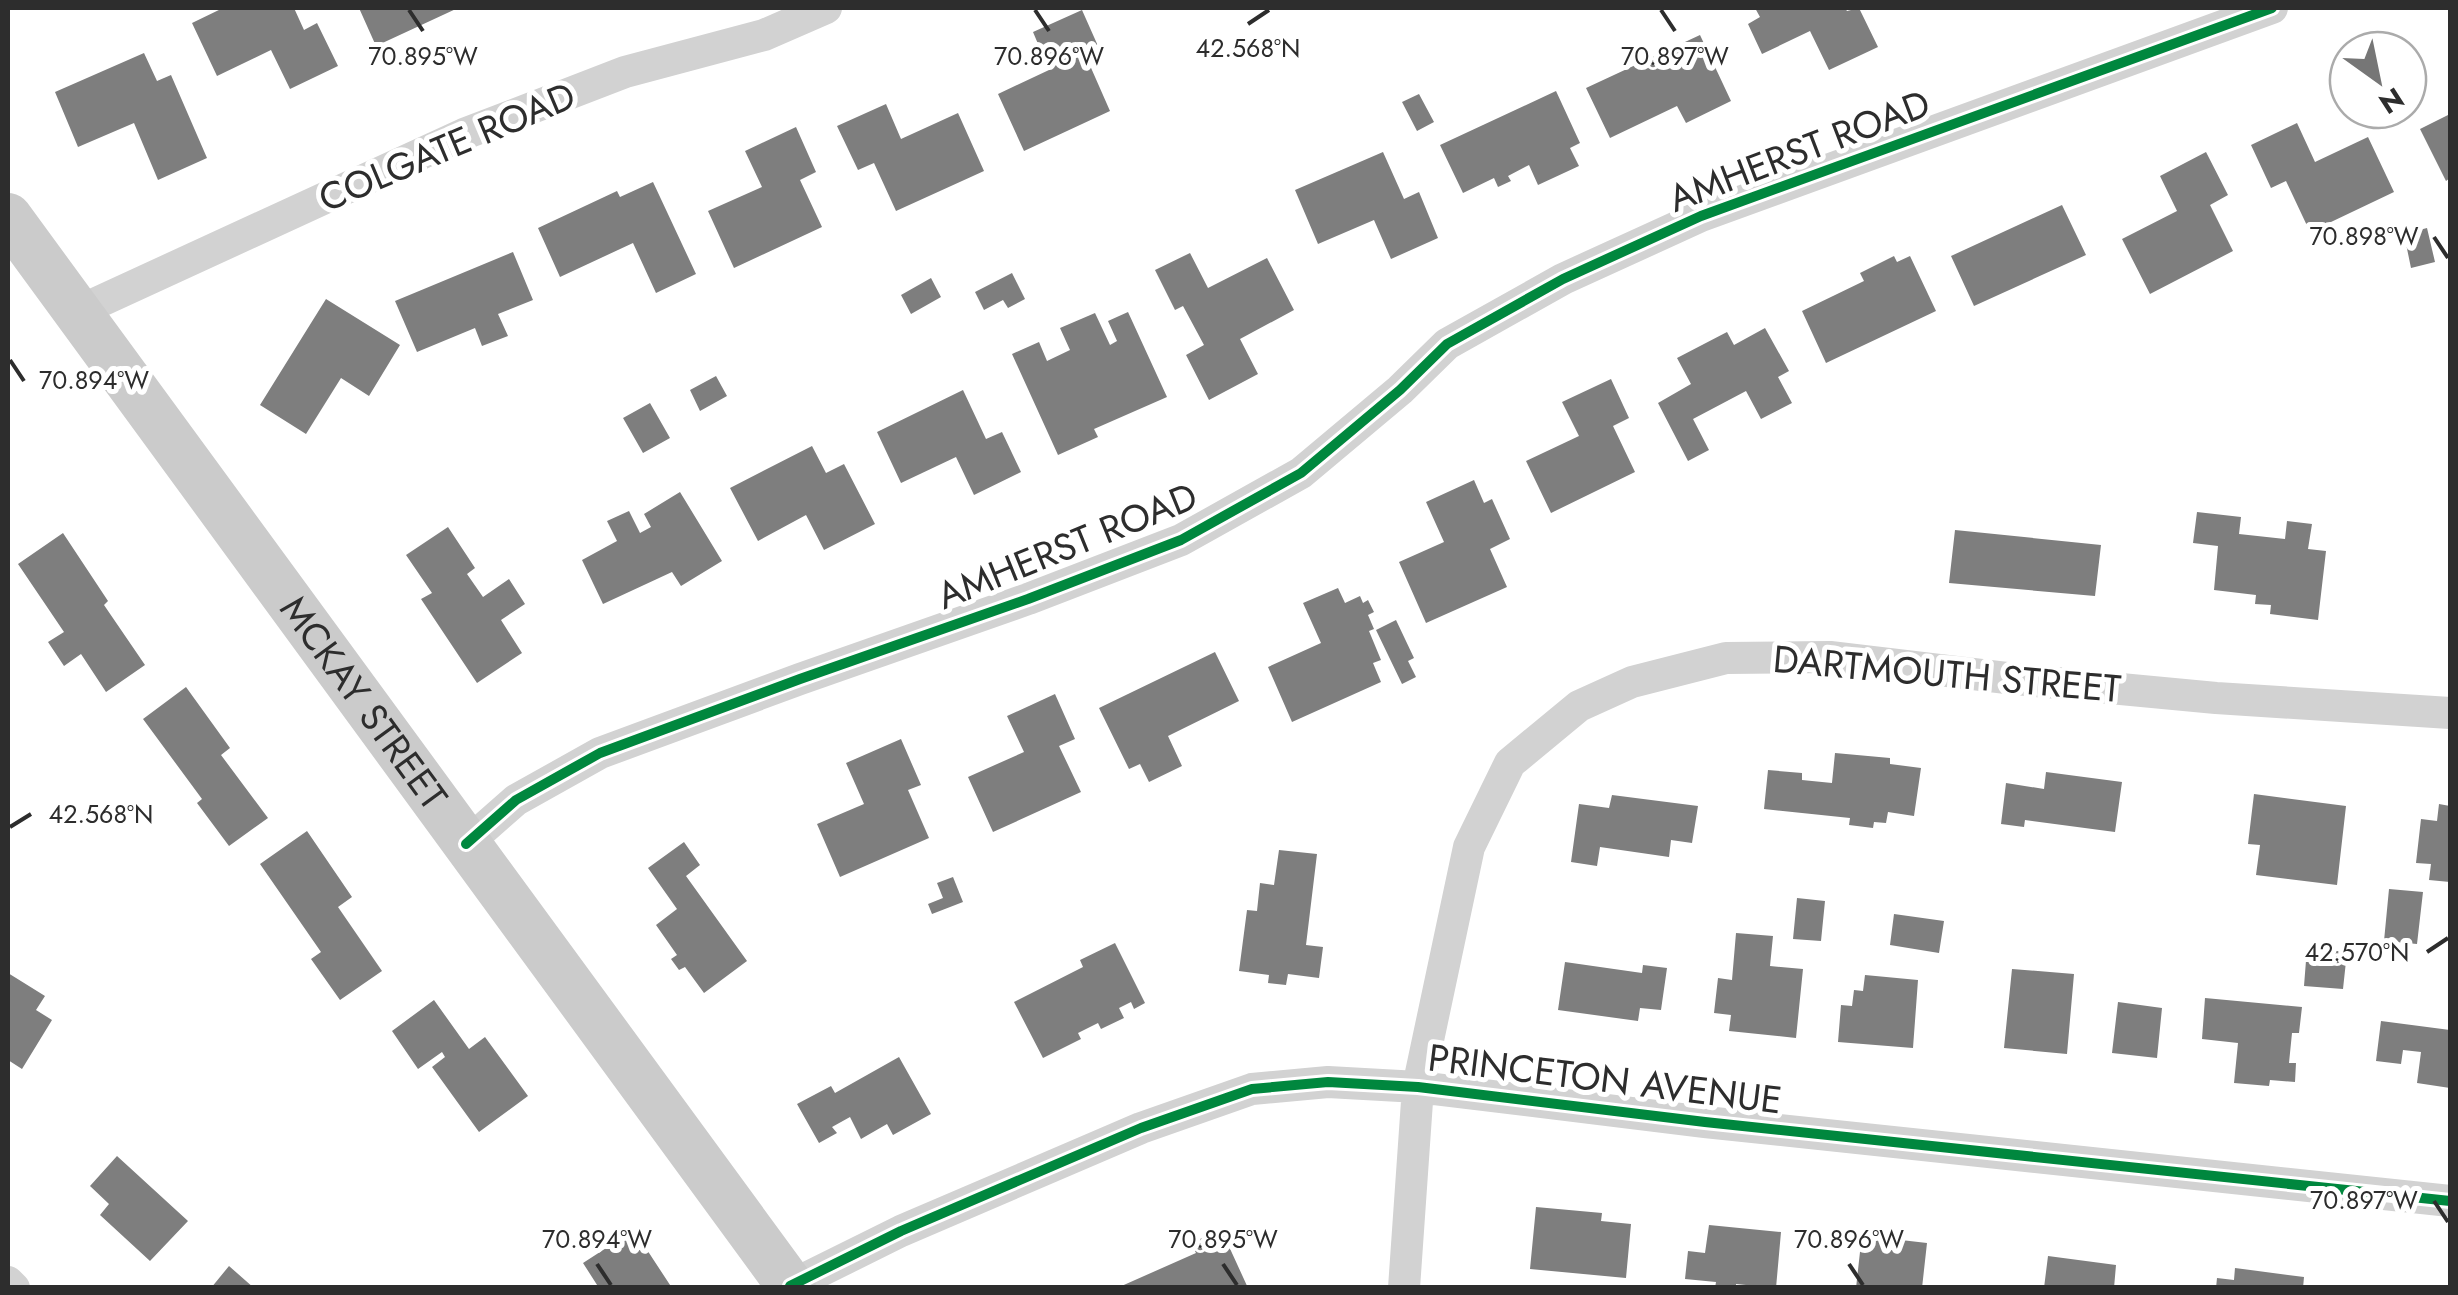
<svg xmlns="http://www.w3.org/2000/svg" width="2458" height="1295" viewBox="0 0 2458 1295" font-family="Jost,sans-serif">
	<rect width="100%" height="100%" fill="#fff"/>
	<!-- building -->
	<path fill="#7e7e7e" d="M223 8H294L304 30 317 23 338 66 290 89 271 50 217 76 192 23Z
		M359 8H458L376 46Z
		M1755 8H1845L1847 11 1859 8 1878 47 1829 70 1810 31 1762 54 1748 24 1760 17Z
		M1082 10 1102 55 1088 61 1110 111 1024 151 998 94 1049 70 1033 32Z
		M1700 35 1731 101 1686 123 1677 106 1610 138 1586 88Z
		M144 53 157 81 171 75 207 158 158 180 134 123 78 147 55 92Z
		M1556 91 1580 143 1570 148 1579 166 1538 185 1529 165 1508 176 1511 181 1498 187 1494 178 1463 193 1440 145Z
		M1419 94 1434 122 1417 131 1402 102Z
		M886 104 901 139 958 113 984 171 896 211 874 163 858 170 837 126Z
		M2450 114V178L2446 181 2420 129Z
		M2297 123 2315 162 2368 137 2394 192 2310 232 2286 181 2271 188 2251 145Z
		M796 127 816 172 800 180 822 227 734 268 708 211 762 187 745 151Z
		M1383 152 1404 199 1419 192 1438 238 1391 259 1374 220 1318 244 1295 190Z
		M2206 152 2228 195 2210 205 2233 251 2150 294 2122 239 2177 211 2160 176Z
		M653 182 696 274 656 293 633 243 560 277 538 228 617 191 620 197Z
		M2062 205 2086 255 1974 306 1951 256Z
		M2427 228 2435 262 2411 268 2404 234Z
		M513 252 533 300 498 314 508 336 482 346 475 328 417 352 395 301Z
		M1190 253 1208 288 1267 258 1294 310 1240 339 1258 374 1209 400 1186 355 1204 345 1183 306 1175 310 1155 270Z
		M1894 256 1897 262 1910 256 1936 311 1826 363 1802 311 1864 281 1860 273Z
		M1012 273 1025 299 1008 308 1003 300 984 310 975 292Z
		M931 278 941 297 911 314 901 295Z
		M326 299 400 345 369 396 341 378 306 434 260 405Z
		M1128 312 1167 397 1094 429 1098 437 1058 455 1012 354 1039 342 1047 361 1070 350 1060 328 1095 313 1110 345 1117 341 1108 321Z
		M1765 328 1789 371 1778 377 1792 403 1761 419 1746 391 1693 419 1709 450 1688 461 1658 403 1691 384 1677 358 1727 332 1734 345Z
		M716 376 727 396 700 411 690 390Z
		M1611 379 1629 418 1613 426 1635 472 1551 513 1526 461 1579 436 1562 402Z
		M963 390 986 439 1002 432 1021 472 974 495 956 457 901 483 877 432Z
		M650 403 670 438 643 453 623 418Z
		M812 446 826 473 844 464 875 524 824 550 806 515 758 541 730 488Z
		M1474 480 1484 503 1492 499 1510 539 1490 549 1507 587 1426 623 1399 562 1444 542 1426 502Z
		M680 492 722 561 681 586 672 572 603 604 582 560 617 541 607 521 629 511 640 533 651 527 644 514Z
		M2197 512 2241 517 2239 534 2285 539 2287 521 2312 524 2308 549 2326 551 2318 620 2270 614 2271 605 2255 604 2256 595 2214 590 2218 546 2193 543Z
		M448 527 475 568 467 574 483 597 509 579 525 604 501 620 522 653 477 683 421 599 432 593 406 555Z
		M1955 530 2101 545 2095 596 1949 583Z
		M63 533 108 601 104 605 145 665 106 692 81 654 64 666 48 642 64 632 18 564Z
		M1338 588 1345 603 1360 596 1363 603 1368 600 1374 612 1368 615 1374 629 1369 631 1381 660 1373 663 1381 682 1292 722 1268 667 1321 643 1303 603Z
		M1396 620 1414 658 1408 661 1416 677 1402 684 1376 630Z
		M1215 652 1239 701 1168 736 1182 766 1149 782 1140 764 1129 769 1099 708Z
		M186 687 230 748 221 755 268 818 229 846 197 803 202 799 143 719Z
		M1055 694 1075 739 1059 746 1081 792 993 832 968 777 1024 752 1007 716Z
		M901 739 921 785 908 790 929 838 840 877 817 824 864 804 846 763Z
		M1835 753 1890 758V764L1921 768 1914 816 1888 812 1886 823 1874 822 1873 828 1849 825 1850 818 1764 809 1768 770 1802 773V780L1832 783Z
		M2046 772 2122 782 2115 832 2025 820 2024 827 2001 824 2006 783 2044 789Z
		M2254 794 2346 806 2337 885 2256 875 2260 845 2248 844Z
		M1612 795 1698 806 1692 843 1671 840 1669 857 1600 847 1597 866 1571 862 1579 804 1609 808Z
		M2439 804 2450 806V882L2429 880 2431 864 2416 863 2421 819 2437 821Z
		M307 831 352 897 338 907 382 971 340 1000 311 959 321 952 260 864Z
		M684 842 700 865 686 876 747 961 704 993 685 967 679 970 671 959 677 955 656 925 677 909 648 868Z
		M1279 850 1317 854 1306 945 1323 947 1319 978 1288 974 1286 985 1268 983 1269 975 1239 971 1247 910 1257 911 1260 883 1274 885Z
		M953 877 963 902 932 914 928 904 943 898 937 883Z
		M2389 889 2423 892 2417 944 2384 941Z
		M1797 898 1825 901 1821 941 1793 939Z
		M1894 914 1944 921 1939 953 1890 945Z
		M1736 933 1773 936 1770 966 1803 969 1796 1038 1729 1031 1731 1015 1714 1013 1718 978 1732 980Z
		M1115 943 1145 1003 1134 1009 1131 1002 1119 1008 1124 1018 1101 1029 1098 1023 1078 1033 1081 1039 1043 1058 1014 1002 1083 967 1080 960Z
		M2307 948 2347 952 2343 989 2304 986Z
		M1565 962 1642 973 1643 965 1667 968 1661 1010 1640 1008 1638 1021 1558 1010Z
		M2012 969 2074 974 2067 1054 2004 1048Z
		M8 973 45 996 36 1010 52 1020 22 1069 8 1060Z
		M1865 975 1918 980 1913 1048 1838 1042 1841 1005 1852 1006 1854 990 1863 991Z
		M2205 998 2302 1007 2299 1033H2292L2289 1063H2296L2295 1082 2270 1080 2269 1086 2234 1083 2238 1043 2202 1039Z
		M434 1000 469 1049 485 1037 528 1096 479 1132 432 1067 445 1057 442 1052 418 1069 392 1031Z
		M2118 1002 2162 1008 2157 1058 2112 1053Z
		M2381 1021 2450 1030V1088L2417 1083 2421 1052 2403 1050 2401 1064 2376 1061Z
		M899 1057 931 1114 893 1135 887 1124 861 1139 850 1117 832 1127 837 1133 819 1143 797 1104 831 1086 835 1093Z
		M117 1156 188 1221 150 1261 100 1215 109 1204 90 1186Z
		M1536 1207 1602 1213 1601 1221 1631 1224 1626 1278 1530 1269Z
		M1709 1225 1781 1232 1776 1288 1736 1284V1288H1715L1716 1282 1685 1279 1688 1251 1705 1253Z
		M1221 1229 1248 1288H1117L1196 1253 1191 1243Z
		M634 1230 672 1288H599L583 1263Z
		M1875 1237 1927 1243 1922 1288H1856L1861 1243 1874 1245Z
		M2048 1256 2116 1265 2114 1288H2044Z
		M229 1266 254 1288H211Z
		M2235 1268 2304 1277 2303 1288H2216L2217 1278 2234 1280Z"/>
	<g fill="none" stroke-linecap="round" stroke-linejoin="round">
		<!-- street -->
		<path stroke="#d2d2d2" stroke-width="32" d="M77 312 464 134 625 72 764 35 826 8
			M466 844 516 800 600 753 800 679 1028 599 1181 540 1301 473 1400 390 1447 344 1563 279 1701 216 2272 8
			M8 1282 14 1288
			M790 1286 901 1231 1141 1128 1252 1089 1328 1082 1418 1087 1705 1122 2450 1201
			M1404 1288 1418 1087 1469 847 1510 763 1579 706 1632 682 1726 658 1830 657 2015 679 2216 698 2450 713"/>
		<!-- secondary -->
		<path stroke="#cbcbcb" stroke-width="48" id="s1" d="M8 217 792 1288"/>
		<!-- cycleway casing -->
		<g stroke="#fff" stroke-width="16">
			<path id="cycleway" d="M466 844 516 800 600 753 800 679 1028 599 1181 540 1301 473 1400 390 1447 344 1563 279 1701 216 2272 8
				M790 1286 901 1231 1141 1128 1252 1089 1328 1082 1418 1087 1705 1122 2450 1201"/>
		</g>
		<!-- cycleway -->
		<use href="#cycleway" stroke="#00873e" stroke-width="10"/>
	</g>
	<!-- ticks -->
	<path fill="none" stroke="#2d2d2d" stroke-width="4" d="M409 10 423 31M1035 10 1049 31M1661 10 1675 31M1248 24 1269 10M2434 237 2448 258M10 360 24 381M10 827 31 814M2427 952 2448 938M2434 1201 2448 1222M597 1264 611 1285M1223 1264 1237 1285M1849 1264 1863 1285"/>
	<g text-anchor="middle" stroke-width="10" stroke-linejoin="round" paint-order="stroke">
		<!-- street labels -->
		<g font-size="38" fill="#2d2d2d" stroke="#fff">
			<text transform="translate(447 147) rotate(-23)" y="13">COLGATE ROAD</text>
			<text transform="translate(1799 151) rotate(-21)" y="13">AMHERST ROAD</text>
			<text transform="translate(1067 546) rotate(-22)" y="13">AMHERST ROAD</text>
			<text transform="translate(1947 674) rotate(5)" y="13">DARTMOUTH STREET</text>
			<text dy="13" stroke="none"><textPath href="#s1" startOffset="602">MCKAY STREET</textPath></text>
			<text transform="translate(1605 1079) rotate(7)" y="13">PRINCETON AVENUE</text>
		</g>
	</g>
	<g font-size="25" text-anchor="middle" fill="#2d2d2d" stroke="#fff" stroke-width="10" stroke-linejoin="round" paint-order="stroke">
		<text x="1248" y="57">42.568°N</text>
		<text x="423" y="65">70.895°W</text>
		<text x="1049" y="65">70.896°W</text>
		<text x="1675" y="65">70.897°W</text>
		<text x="2364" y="245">70.898°W</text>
		<text x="94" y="389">70.894°W</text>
		<text x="101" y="823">42.568°N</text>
		<text x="2357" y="961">42.570°N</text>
		<text x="2364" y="1209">70.897°W</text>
		<text x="597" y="1248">70.894°W</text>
		<text x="1223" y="1248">70.895°W</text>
		<text x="1849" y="1248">70.896°W</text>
	</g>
	<!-- border -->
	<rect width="2458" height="1295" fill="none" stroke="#2d2d2d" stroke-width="20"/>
	<!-- north arrow -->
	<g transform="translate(2378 80) rotate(147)"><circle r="48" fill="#ffffff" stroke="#ababab" stroke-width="2.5"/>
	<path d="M0-8L18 38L0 25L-18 38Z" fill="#767676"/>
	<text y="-15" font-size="28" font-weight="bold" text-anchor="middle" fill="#2d2d2d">N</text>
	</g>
</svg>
